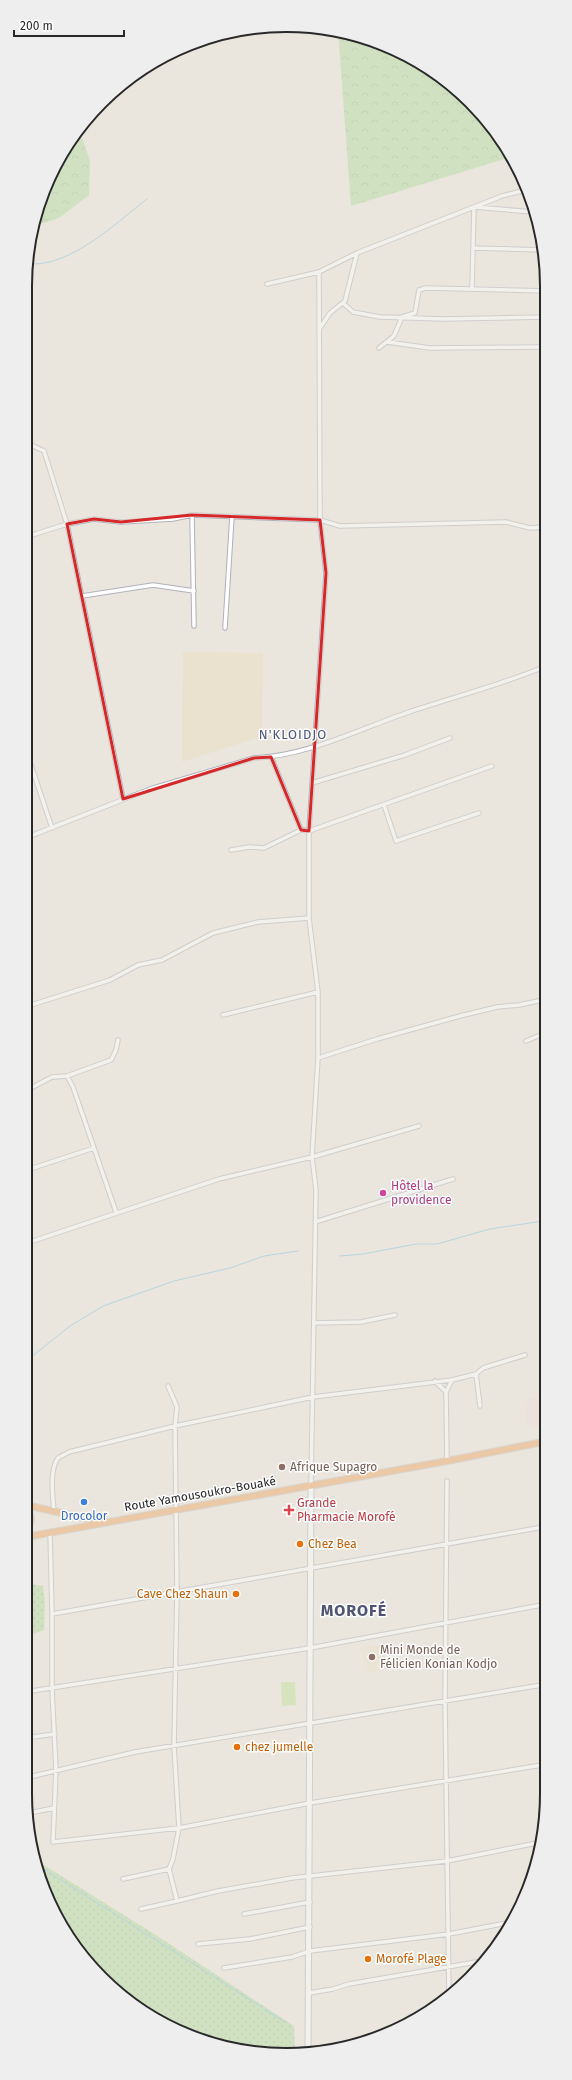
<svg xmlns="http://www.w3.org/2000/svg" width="572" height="2080" viewBox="0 0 572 2080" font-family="'Fira Sans',sans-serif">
	<defs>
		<pattern id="grass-dots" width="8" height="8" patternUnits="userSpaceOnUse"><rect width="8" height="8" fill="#b1db9f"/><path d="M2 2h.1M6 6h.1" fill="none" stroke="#98bc89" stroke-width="1.8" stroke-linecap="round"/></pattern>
		<pattern id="forest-crowns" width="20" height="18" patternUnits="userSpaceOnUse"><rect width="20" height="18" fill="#b1db9f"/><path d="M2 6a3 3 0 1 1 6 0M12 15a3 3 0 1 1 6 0" fill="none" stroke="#98bc89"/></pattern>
	</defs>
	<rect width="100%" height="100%" fill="#eae5dd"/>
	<!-- education -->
	<path fill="#eae2ce" d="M183 652 263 653 262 736 182 762Z
		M379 1645 384 1670 366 1673 361 1648Z"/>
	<!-- medical -->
	<path fill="#f0dbdb" d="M543 1397V1426L528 1428 524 1400Z"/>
	<!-- grass -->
	<path fill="url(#grass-dots)" d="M26 1583 43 1586 45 1604 44 1630 29 1635V1647L25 1648Z
		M39 1862 159 1937 294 2026 295 2052 269 2054 171 2028 127 2001 90 1966 45 1894Z"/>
	<!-- forest -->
	<path fill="url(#forest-crowns)" d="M338 30 416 60 482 114 511 157 351 206Z
		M79 129 90 161 89 195 59 218 37 225 34 221C44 188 57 156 79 129Z"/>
	<!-- pitch -->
	<path fill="#c1e19b" d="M281 1682H295L296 1705 282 1706Z"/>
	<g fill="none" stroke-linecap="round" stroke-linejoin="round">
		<!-- stream -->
		<path stroke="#7ac2e2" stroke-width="1" d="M30 264C72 266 116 223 147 199
			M340 1256 363 1254 416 1244H437L490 1229 543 1221
			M26 1361 70 1326 103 1306 174 1281 230 1268 264 1256 298 1251
			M39 1866 285 2022"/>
		<!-- street casing -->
		<g stroke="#b0b2bc" stroke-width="5.5">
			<path id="street" d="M533 212 474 207 473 248 544 250
				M267 284 319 272 357 253 502 196 526 190
				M472 288 473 248
				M343 303 353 312 380 317 443 319 545 317
				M320 328 330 313 345 301 357 253
				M387 342 430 348 545 347
				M379 348 394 336 402 317 415 313 419 290 426 288 545 291
				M29 444 44 451 67 524 123 799
				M192 515 194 626
				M29 536 67 524 94 519 121 522 173 519 192 515 320 520 340 526 506 522 530 528 544 527
				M82 596 153 585 194 591
				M225 628 232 516
				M28 756 52 828
				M271 757 301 830
				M312 783 405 755 450 738
				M384 805 396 841 479 813
				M28 837 150 789 254 758C308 756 359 729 409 712 454 697 500 685 544 667
				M231 850 249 847 264 848 301 830 309 831 492 766
				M28 1006 110 980 138 965 162 960 213 933 258 922 309 918
				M223 1015 318 992
				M526 1041 543 1034
				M318 1058 377 1039 460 1016 497 1007 519 1005 543 1000
				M67 1076 111 1060 116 1050 118 1040
				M27 1088H31L52 1077 67 1076 73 1087 116 1212
				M27 1170 94 1148
				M315 1222 453 1179
				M27 1243 219 1179 312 1157 419 1126
				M314 1323 361 1322 395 1315
				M476 1374 480 1406
				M435 1381 446 1392
				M168 1386 177 1407 175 1426 177 1591 174 1746 179 1828 173 1859 169 1869 177 1901 218 1891 292 1878 447 1861 542 1842
				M447 1461 446 1392 452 1380
				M447 1481 445 1701 449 1997
				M311 1485 316 1190 312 1157 318 1058V992L309 918V831L326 573 320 520 319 272
				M54 1512C53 1498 49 1470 58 1458 61 1456 66 1454 69 1452L175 1426 313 1397 452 1380 476 1374 483 1368 525 1355
				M50 1532 52 1614
				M25 1692 310 1648 542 1605
				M25 1738 55 1734
				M542 1765 310 1803 179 1828 53 1842 56 1770 52 1689V1614L543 1527
				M25 1778 135 1752 542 1685
				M29 1813 54 1808
				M123 1879 169 1869
				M141 1909 177 1901
				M244 1914 310 1902
				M198 1944 250 1939 310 1927
				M224 1968 292 1957 310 1951 449 1934 512 1922
				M309 1993 333 1989 349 1984 482 1961
				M344 2047 357 2044"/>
		</g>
		<!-- secondary casing -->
		<g stroke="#b0b2bc" stroke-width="7">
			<path id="secondary" d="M308 2051 311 1485"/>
		</g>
		<!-- highway casing -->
		<g stroke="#c3c3c3" stroke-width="8">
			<path id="highway" d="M26 1505 102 1522
				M26 1531C32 1523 32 1514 26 1507
				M26 1537 447 1461 543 1442"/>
		</g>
		<!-- street -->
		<use href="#street" stroke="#fff" stroke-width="3.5"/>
		<!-- secondary -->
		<use href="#secondary" stroke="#fff" stroke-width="5"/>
		<!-- highway -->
		<use href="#highway" stroke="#eda565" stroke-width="6"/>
	</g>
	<!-- marked area -->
	<path d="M0 0H572V2080H0ZM192 515 320 520 326 573 309 831 301 830 271 757 254 758 123 799 67 524 94 519 121 522Z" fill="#eae5dd" fill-opacity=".55" fill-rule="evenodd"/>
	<path fill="none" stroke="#d62828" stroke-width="3" stroke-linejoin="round" d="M192 515 320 520 326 573 309 831 301 830 271 757 254 758 123 799 67 524 94 519 121 522Z"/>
	<!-- markers -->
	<circle fill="#d1479c" stroke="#fff" stroke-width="1.5" cx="383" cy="1193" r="4"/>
	<g fill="#8d6e63" stroke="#fff" stroke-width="1.5">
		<circle cx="282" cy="1467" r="4"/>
		<circle cx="372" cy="1657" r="4"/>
	</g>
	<circle fill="#3f7fe0" stroke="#fff" stroke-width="1.5" cx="84" cy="1502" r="4"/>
	<path fill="#e0444e" stroke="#fff" stroke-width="1.5" d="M287 1504h4v4h4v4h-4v4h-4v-4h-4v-4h4z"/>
	<g fill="#e8710a" stroke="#fff" stroke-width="1.5">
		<circle cx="300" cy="1544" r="4"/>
		<circle cx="236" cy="1594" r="4"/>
		<circle cx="237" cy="1747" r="4"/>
		<circle cx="368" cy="1959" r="4"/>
	</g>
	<g text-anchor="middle" stroke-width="3" stroke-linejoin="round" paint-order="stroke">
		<!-- hotel labels -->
		<g font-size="12" fill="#b23c85" stroke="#fff" text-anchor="start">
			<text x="391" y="1190">Hôtel la<tspan x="391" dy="14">providence</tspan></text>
		</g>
		<!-- education labels -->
		<g font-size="12" fill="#785e54" stroke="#fff" text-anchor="start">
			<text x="290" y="1471">Afrique Supagro</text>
			<text x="380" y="1654">Mini Monde de<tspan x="380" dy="14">Félicien Konian Kodjo</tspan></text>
		</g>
		<!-- street labels -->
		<g font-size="12" fill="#292929" stroke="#fff">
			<text transform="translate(200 1494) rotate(-10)" y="4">Route Yamousoukro-Bouaké</text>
		</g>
		<!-- health labels -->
		<g font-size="12" fill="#be3a42" stroke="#fff" text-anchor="start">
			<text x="297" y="1507">Grande<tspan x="297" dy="14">Pharmacie Morofé</tspan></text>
		</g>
		<!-- shop labels -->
		<g font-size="12" fill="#366cbe" stroke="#fff">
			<text x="84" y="1520">Drocolor</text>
		</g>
		<!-- food labels -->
		<g font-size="12" fill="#c56008" stroke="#fff" text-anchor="start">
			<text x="308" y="1548">Chez Bea</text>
			<text x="228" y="1598" text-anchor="end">Cave Chez Shaun</text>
			<text x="245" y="1751">chez jumelle</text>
			<text x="376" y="1963">Morofé Plage</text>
		</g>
		<!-- neighbourhood labels -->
		<g font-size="13" letter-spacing="1" fill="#4f5475" stroke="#fff">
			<text x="293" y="739">N'KLOIDJO</text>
		</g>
		<!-- district labels -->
		<g font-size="16" font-weight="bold" letter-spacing="1" fill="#4f5475" stroke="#fff">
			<text x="354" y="1616">MOROFÉ</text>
		</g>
	</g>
	<!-- crop -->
	<path d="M0 0H572V2080H0ZM286 32H286A254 254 0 0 1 540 286V1794A254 254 0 0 1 286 2048H286A254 254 0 0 1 32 1794V286A254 254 0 0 1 286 32Z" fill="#eee" fill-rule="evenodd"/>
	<path fill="none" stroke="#292929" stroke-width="2" d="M286 32H286A254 254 0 0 1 540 286V1794A254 254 0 0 1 286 2048H286A254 254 0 0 1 32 1794V286A254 254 0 0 1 286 32Z"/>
	<!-- scale -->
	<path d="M14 30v6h110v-6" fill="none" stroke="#292929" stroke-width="2"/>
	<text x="20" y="30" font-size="12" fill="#292929" stroke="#ffffff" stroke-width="3" paint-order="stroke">200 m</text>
</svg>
